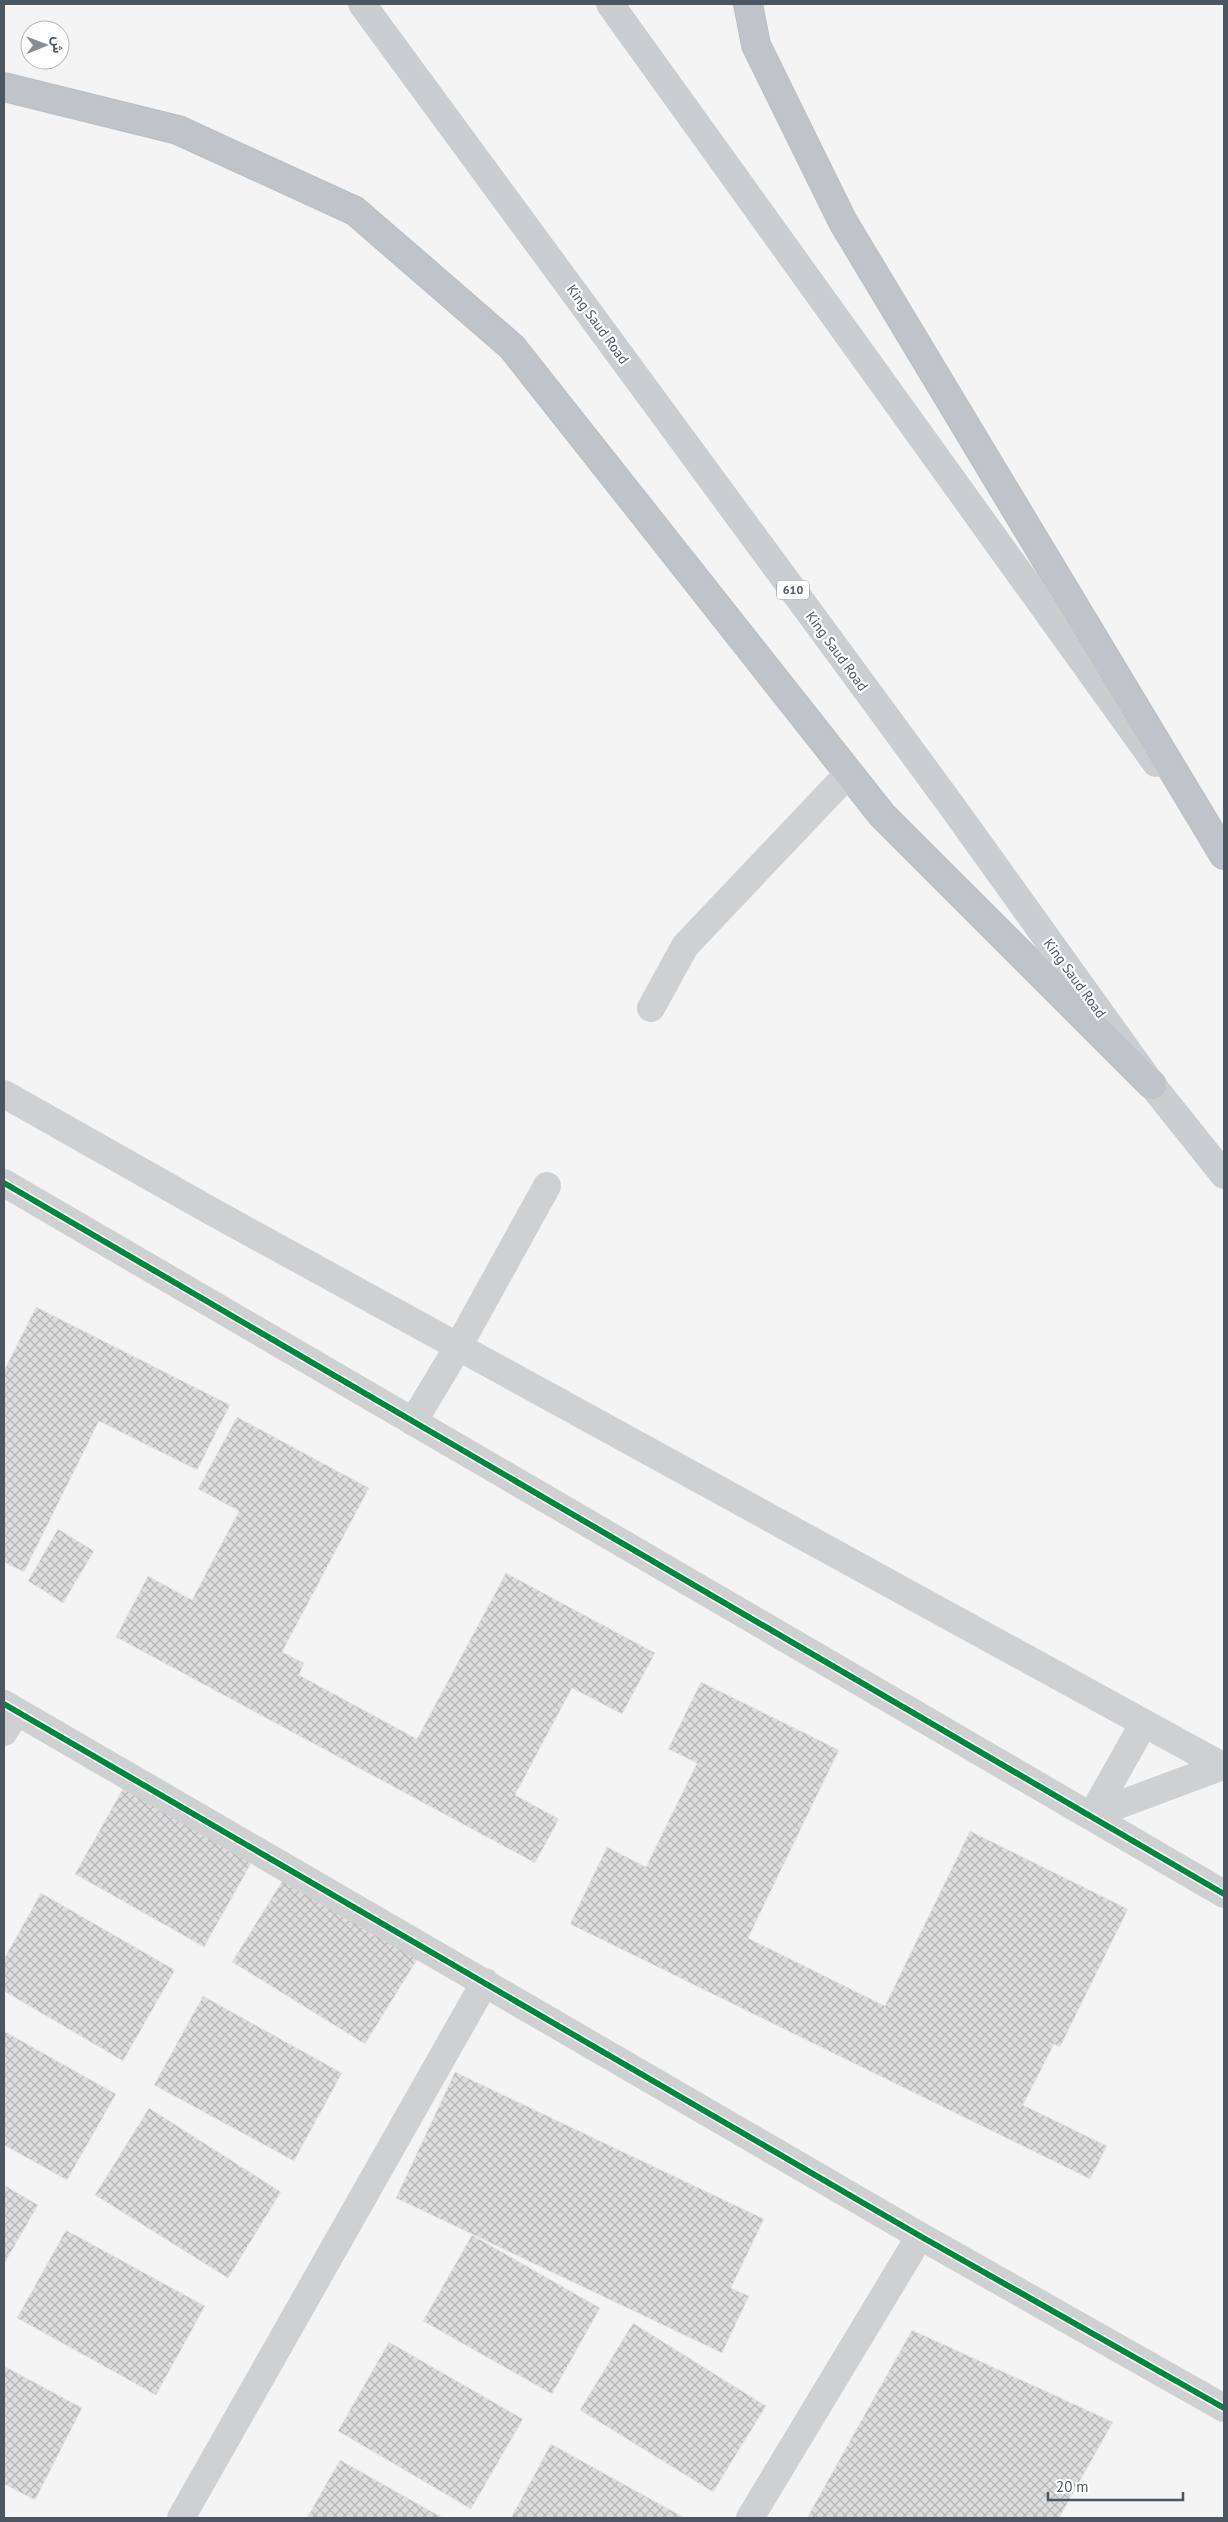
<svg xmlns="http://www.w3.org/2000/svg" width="1228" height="2522" viewBox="0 0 1228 2522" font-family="'PT Sans',Vazirmatn,sans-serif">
	<defs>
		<pattern id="building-cross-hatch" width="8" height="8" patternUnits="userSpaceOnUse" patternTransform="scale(1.25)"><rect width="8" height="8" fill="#ddddde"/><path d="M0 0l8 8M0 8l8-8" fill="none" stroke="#b5b6b7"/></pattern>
	</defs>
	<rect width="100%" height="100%" fill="#f4f4f4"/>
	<!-- building -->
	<path fill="url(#building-cross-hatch)" stroke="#e5e6e7" d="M36 1307 230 1405 197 1470 99 1421 24 1572 4 1562V1371Z
		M237 1417 369 1488 282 1652 304 1663 299 1675 417 1739 506 1573 655 1653 622 1714 572 1688 515 1795 559 1819 535 1863 116 1637 148 1576 192 1600 239 1511 198 1489Z
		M58 1529 94 1551 63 1603 28 1581Z
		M701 1682 839 1750 748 1938 885 2006 970 1831 1128 1909 1060 2047 1054 2044 1023 2105 1107 2146 1090 2179 570 1924 607 1847 646 1867 697 1763 668 1749Z
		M124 1787 253 1860 204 1947 75 1874Z
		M286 1875 418 1958 365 2044 232 1962Z
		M41 1893 175 1970 123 2061 4 1991V1959Z
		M203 1996 342 2073 294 2161 154 2085Z
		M4 2031 116 2094 67 2180 4 2145Z
		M455 2072 764 2219 731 2288 749 2296 722 2353 396 2198Z
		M149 2108 281 2192 228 2278 95 2195Z
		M4 2185 38 2205 4 2264Z
		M66 2230 205 2306 156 2395 17 2318Z
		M472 2235 600 2308 552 2394 423 2321Z
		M633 2323 766 2406 713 2492 580 2410Z
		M912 2330 1113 2422 1059 2518H807Z
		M389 2342 523 2419 471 2509 338 2431Z
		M4 2366 82 2408 35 2500 4 2484Z
		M551 2444 685 2518H511Z
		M340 2460 443 2518H307Z"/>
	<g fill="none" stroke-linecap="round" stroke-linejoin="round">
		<!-- highway casing -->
		<g stroke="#b9bec3" stroke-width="30">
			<path id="highway" d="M748 4 756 45 843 222 1224 855
				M4 87 178 130 355 211 512 347 882 815 1152 1085"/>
		</g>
		<!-- minor -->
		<path stroke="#ced0d2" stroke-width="28" d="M651 1008 685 946 849 773
			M4 1094 211 1211 1224 1767
			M4 1183 1224 1894
			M413 1422 458 1347 547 1186
			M4 1704 920 2236 1224 2408
			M1144 1723 1092 1815 1223 1766
			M4 1732 16 1711
			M181 2518 485 1982
			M750 2518 920 2236"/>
		<!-- major -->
		<path stroke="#caced1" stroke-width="28" d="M362 4 951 805 1152 1085 1224 1175
			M610 4 1156 763"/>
		<!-- highway -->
		<use href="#highway" stroke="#bec4c9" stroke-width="28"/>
		<!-- cycleway casing -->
		<g stroke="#fff" stroke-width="9">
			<path id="cycleway" d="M4 1183 1224 1894
				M4 1704 920 2236 1224 2408"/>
		</g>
		<!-- cycleway -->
		<use href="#cycleway" stroke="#00873e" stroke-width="6"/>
	</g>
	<g text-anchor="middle" stroke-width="4.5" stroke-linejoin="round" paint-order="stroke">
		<!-- shield labels -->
		<rect fill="#fff" stroke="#808990" stroke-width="1" x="777" y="580.5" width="32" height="19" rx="4"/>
		<g font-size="12" font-weight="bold" fill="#4a5661">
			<text x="793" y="594">610</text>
		</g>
		<!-- street labels -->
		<g font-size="14" fill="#4a5661" stroke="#fff">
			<text transform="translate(598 324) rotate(54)" y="5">King Saud Road</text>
			<text transform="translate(837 651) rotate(54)" y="5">King Saud Road</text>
			<text transform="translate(1075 978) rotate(54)" y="5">King Saud Road</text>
		</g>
	</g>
	<!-- border -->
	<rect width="1228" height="2522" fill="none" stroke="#4a5661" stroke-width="10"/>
	<!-- north arrow -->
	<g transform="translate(45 45) rotate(89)"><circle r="24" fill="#ffffff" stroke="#b7bbc0"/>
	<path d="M0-4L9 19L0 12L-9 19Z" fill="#868d94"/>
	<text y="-8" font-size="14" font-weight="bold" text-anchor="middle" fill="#4a5661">ش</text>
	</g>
	<!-- scale -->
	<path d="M1048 2492v8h135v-8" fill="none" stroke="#4a5661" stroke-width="2.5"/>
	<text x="1056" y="2492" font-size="15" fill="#4a5661" stroke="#ffffff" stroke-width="4" paint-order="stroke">20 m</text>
</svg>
